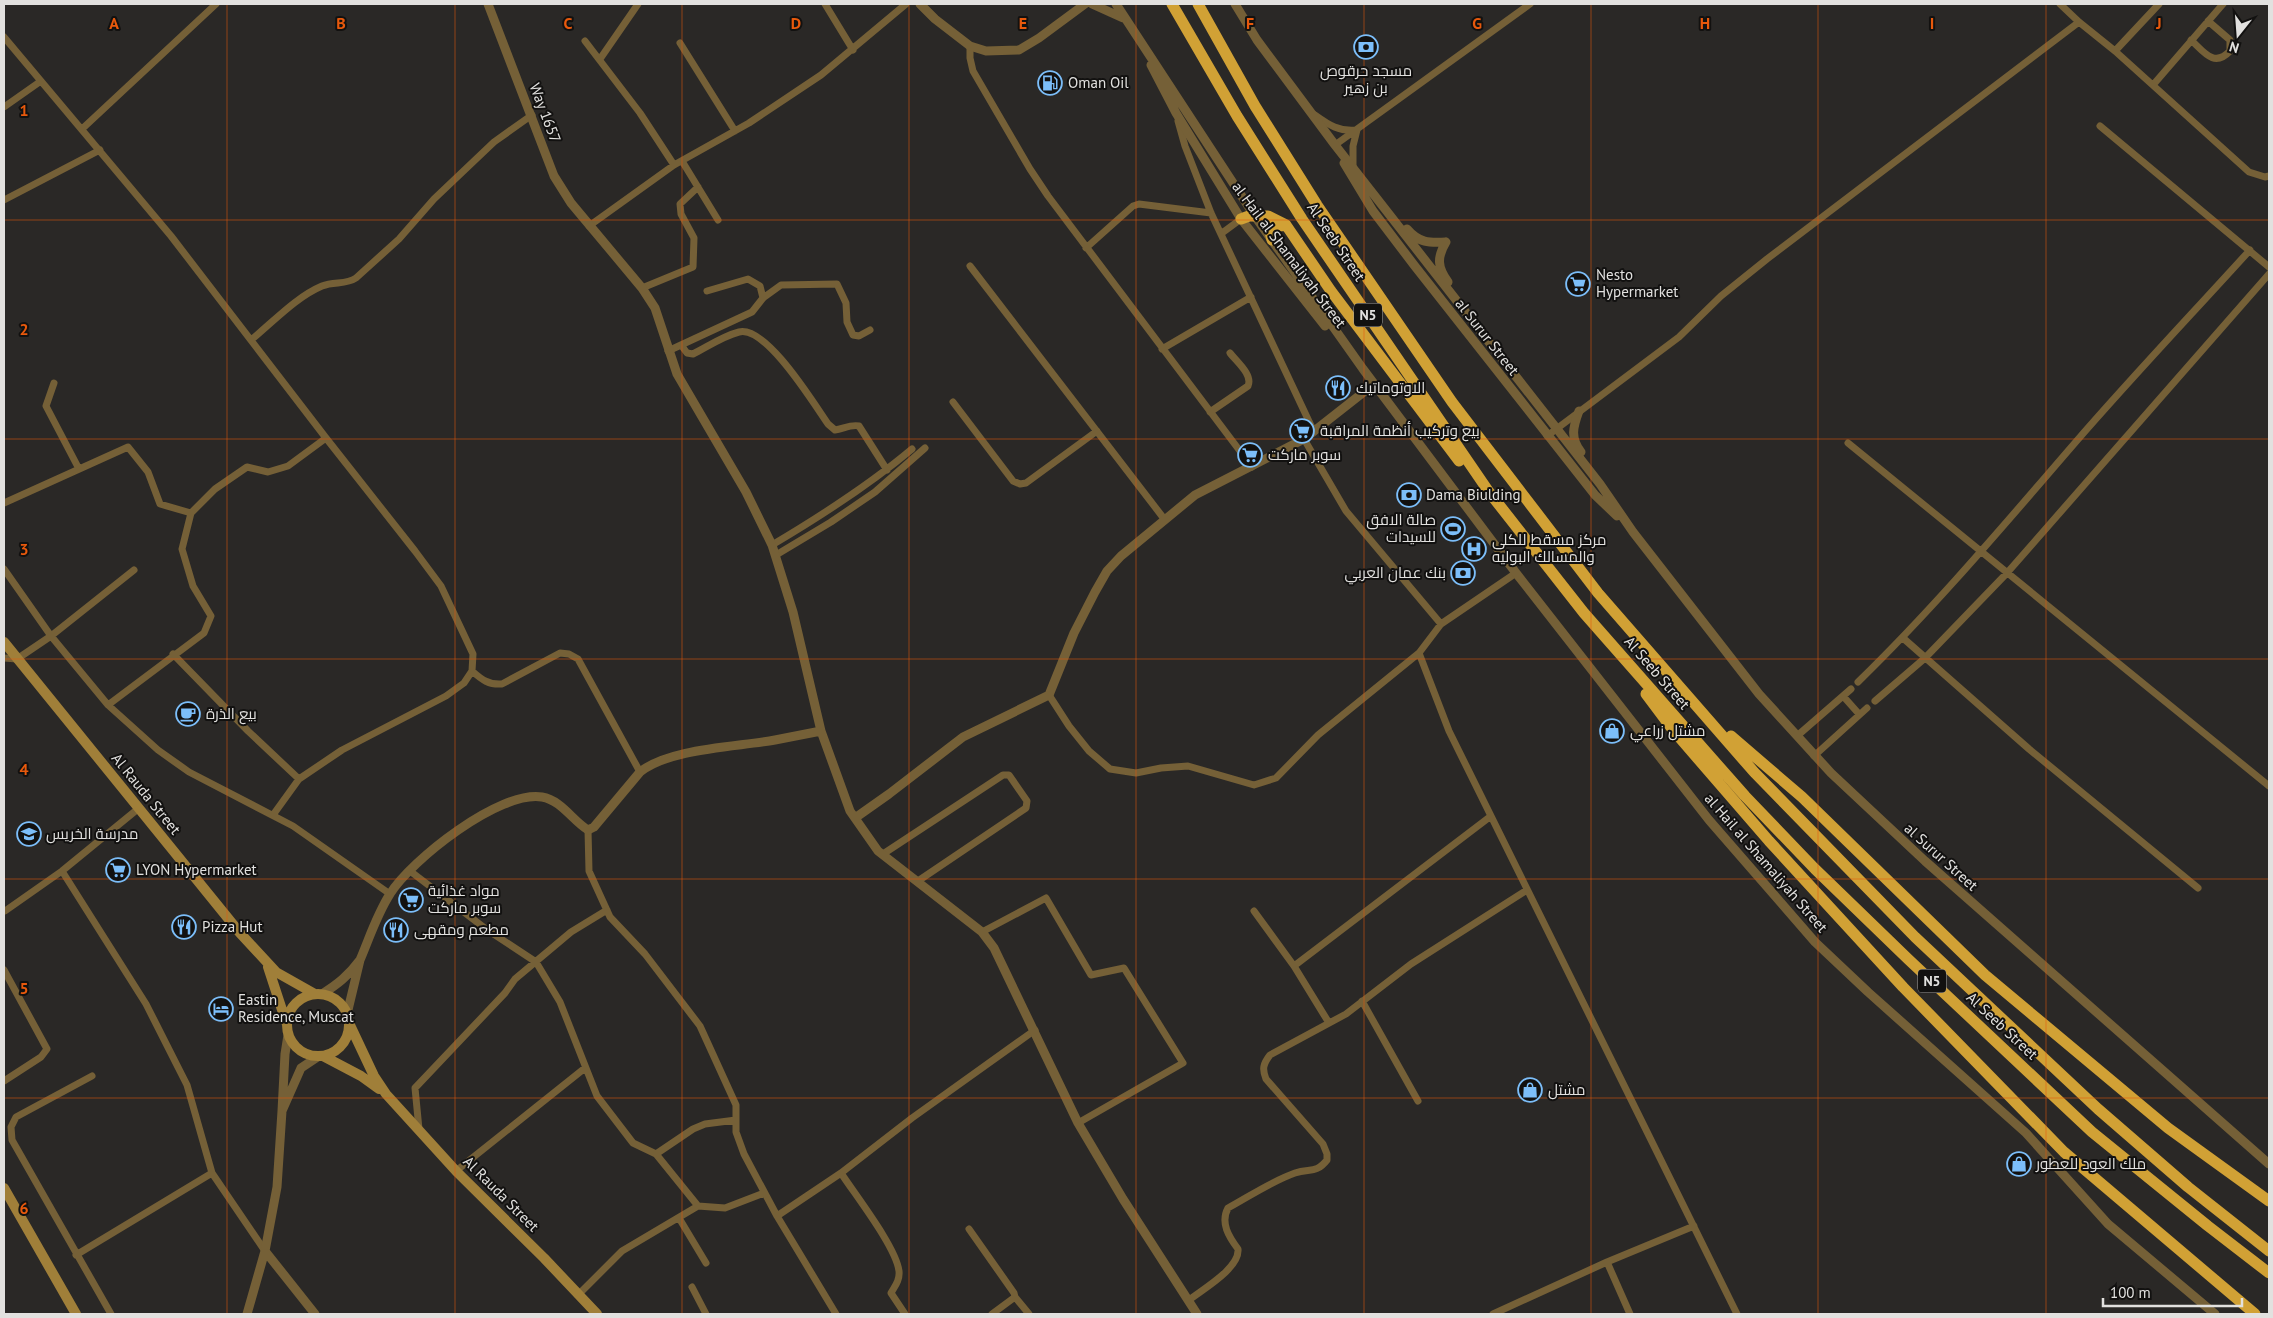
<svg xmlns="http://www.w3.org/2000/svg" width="2273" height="1318" viewBox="0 0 2273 1318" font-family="'PT Sans',Cairo,sans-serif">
	<rect width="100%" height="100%" fill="#2a2826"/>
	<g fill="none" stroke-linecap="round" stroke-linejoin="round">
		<!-- minor -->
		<path stroke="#756037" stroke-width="7" d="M825 4 853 50
			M2060 4 2079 22 2115 51 2249 172 2265 177 2269 176
			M4 37 171 236 326 438 415 551 441 586 473 654 472 671 464 683 446 696 342 750 299 779 273 815
			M2191 40C2204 52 2214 68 2230 51V40L2208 21
			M585 41 640 113 674 165
			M680 43 735 131
			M970 46V58L973 71 1030 169 1048 196 1252 467
			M2115 51 2159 4
			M600 59 638 4
			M2153 85 2223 4
			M4 107 41 81
			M1315 115C1329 125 1339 132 1357 130L1353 146V167
			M1178 121 1185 146 1211 213 1314 432
			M2100 126 2269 267
			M82 129 216 4
			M1335 145 1530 4
			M682 161 718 220
			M4 200 100 150
			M589 226 674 165 749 123 821 75 906 4
			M1222 233 1241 219
			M1086 248 1133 206 1139 204 1211 213
			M970 266 1165 520
			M642 288 693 267 694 238 681 214 680 204 698 187
			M707 291 748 279 760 286 763 298
			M251 340C273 322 296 297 322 286 334 281 346 285 356 278L399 239 434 199 494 142 532 115
			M681 345 687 353 693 354C707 347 723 336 739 332 766 325 814 404 828 424L835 430C843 429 851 424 859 426L887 470
			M1162 349 1251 297
			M668 351 752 312 763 298 781 285 837 284 846 303 847 322 853 335 859 336 870 330
			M54 383 46 406 79 469
			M953 402 1013 481 1020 484 1026 483 1097 431
			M1210 412 1248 386C1253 375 1237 362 1230 353
			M1547 436 1679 337 1721 296 1767 259 2079 22
			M1304 439 1346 511 1441 624
			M1848 443 2269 786
			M4 503 128 447 148 472 160 504 191 513
			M772 545C821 516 868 486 912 449
			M776 555 831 522 875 492 925 448
			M4 569 51 636 108 705 158 750 189 772 293 826 390 894
			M1903 638 2029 749 2198 888
			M1419 653 1449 731 1737 1314
			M173 654 248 731 299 779
			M4 658 17 659 51 636 134 570
			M472 671C482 680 489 685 502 684L560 653 569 654 578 659 640 772
			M1858 682C1935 607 2004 525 2074 444 2131 378 2191 315 2250 250
			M1049 695 1069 726 1089 751 1110 769 1136 773 1161 768 1188 766 1254 785 1276 778 1318 735 1419 653 1441 624 1516 573
			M1843 696 1859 714
			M1875 701 1925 658 2007 573 2269 274
			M108 705 204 633 211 616 193 586 182 549 191 513 215 489 247 467 268 472 288 466 326 438
			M1797 736 1851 689
			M1814 756 1867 708
			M588 830 589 871 610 917 645 954 700 1026 736 1105V1132L744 1154 777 1216 836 1314
			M883 854 1003 775H1009L1027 801 1026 808 918 881
			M62 871 146 1004 187 1085 212 1173 265 1251
			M410 871 486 929 536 962 560 1002 597 1096 633 1143 656 1154 698 1206 725 1208 764 1193
			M5 911 62 871 139 808
			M1254 911 1294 966 1329 1023
			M982 932 1046 898 1091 975 1124 968 1183 1063 1078 1123
			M1294 966 1491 816
			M4 970 47 1049 41 1057 4 1081
			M1362 1001 1418 1101
			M92 1076 16 1117 11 1127 12 1140 111 1314
			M419 1129 415 1088 505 993 515 979 571 932 607 910
			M656 1154 693 1129 705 1124 736 1120
			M456 1171 585 1068
			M841 1173 912 1118 1035 1030
			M777 1216 841 1173C856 1196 896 1247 899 1271 900 1280 895 1286 891 1293L905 1314
			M679 1218 706 1263
			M969 1229 1014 1293 1015 1297 992 1314
			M76 1255 212 1173
			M1607 1262 1630 1314
			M692 1287 706 1314
			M578 1295 622 1251 698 1206
			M1015 1297 1029 1314
			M1189 1300C1203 1289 1240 1268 1238 1249 1229 1237 1220 1223 1228 1208 1250 1196 1272 1181 1295 1173 1310 1168 1316 1174 1327 1160V1154L1323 1144 1266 1079C1262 1069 1263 1064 1270 1055L1346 1014 1411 964 1527 890
			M1493 1314 1607 1262 1694 1226"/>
		<!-- tertiary -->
		<path stroke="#756037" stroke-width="9" d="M488 4 554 176 571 203 642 288 655 308 677 374 746 492 772 545 793 612 821 731 850 811 878 851 982 932 994 948 1078 1123 1123 1199 1197 1314
			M920 4 935 19 970 46 986 51 1019 50 1039 38 1085 4
			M1092 4 1123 18
			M1116 4 1254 215 1363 369 1516 573 1709 820 1815 942 1868 992 2026 1133 2108 1224 2215 1314
			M1235 4 1257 40 1335 145 1600 484 1633 532 1759 694 1831 773 1925 861 2269 1164
			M1151 65 1176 113 1241 219 1325 326
			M1344 163 1373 211 1414 265 1595 495 1617 516
			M1407 229C1419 243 1429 243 1446 242
			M1446 242C1437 257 1437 267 1448 282
			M1579 411C1573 427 1570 438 1581 452
			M855 818 889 794 963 737 1049 695 1074 633 1095 592 1107 571 1121 556 1195 495 1304 439 1374 384
			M360 960C369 939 377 914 390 894 411 860 500 790 542 797 561 800 573 821 588 830L594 827 640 772C670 748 737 747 775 740 790 737 805 734 821 731
			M322 994C338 984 348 976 360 960L347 1014
			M288 1035 285 1054 282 1111 301 1068 319 1056
			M265 1251 315 1314
			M247 1314 265 1251 277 1187 282 1111"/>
		<!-- secondary -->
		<path stroke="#a07f39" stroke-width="10" d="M4 642 240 933 276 972 315 994
			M268 967 286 1022
			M287 1025a31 31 0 1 1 62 0a31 31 0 1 1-62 0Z
			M349 1023 374 1076 386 1094 456 1171 544 1258 597 1314
			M323 1056 361 1076 379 1089
			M4 1188 76 1314"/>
		<!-- trunk -->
		<path stroke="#d1a135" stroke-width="11" d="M1172 4 1237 116 1302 219 1489 492 1584 613 1745 796 1815 869 1908 959 2092 1132 2208 1226 2269 1273
			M1198 4 1255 106 1317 205 1452 402 1598 593 1754 772 1915 937 2098 1109 2188 1187 2269 1251
			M1241 219 1249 216H1268L1286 225 1331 291 1459 461
			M1272 240 1270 232 1273 227 1286 225
			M1646 694 1673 730 1769 841 1903 987 2064 1152 2255 1314
			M1731 736 1802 797 1985 975 2168 1128 2269 1201"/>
	</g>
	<!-- grid -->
	<path fill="none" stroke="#e8590c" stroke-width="1" stroke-opacity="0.55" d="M227 4V1314M455 4V1314M682 4V1314M909 4V1314M1136 4V1314M1364 4V1314M1591 4V1314M1818 4V1314M2046 4V1314M4 220H2269M4 439H2269M4 659H2269M4 879H2269M4 1098H2269"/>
	<!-- icons -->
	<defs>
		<g id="bank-ring" transform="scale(1.25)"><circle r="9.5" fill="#121110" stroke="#7cbef9" stroke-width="1.5"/><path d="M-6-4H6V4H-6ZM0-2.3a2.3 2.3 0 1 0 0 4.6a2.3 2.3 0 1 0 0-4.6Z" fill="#7cbef9"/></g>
		<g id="fuel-ring" transform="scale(1.25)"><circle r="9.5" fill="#121110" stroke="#7cbef9" stroke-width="1.5"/><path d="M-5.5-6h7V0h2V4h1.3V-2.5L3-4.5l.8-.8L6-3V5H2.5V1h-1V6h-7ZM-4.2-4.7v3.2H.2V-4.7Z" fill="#7cbef9"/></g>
		<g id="supermarket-ring" transform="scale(1.25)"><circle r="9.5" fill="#121110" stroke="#7cbef9" stroke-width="1.5"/><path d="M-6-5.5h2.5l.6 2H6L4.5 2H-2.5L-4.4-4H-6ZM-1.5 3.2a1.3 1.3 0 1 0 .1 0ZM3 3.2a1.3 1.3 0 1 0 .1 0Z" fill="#7cbef9"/></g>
		<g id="restaurant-ring" transform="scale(1.25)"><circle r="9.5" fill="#121110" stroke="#7cbef9" stroke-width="1.5"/><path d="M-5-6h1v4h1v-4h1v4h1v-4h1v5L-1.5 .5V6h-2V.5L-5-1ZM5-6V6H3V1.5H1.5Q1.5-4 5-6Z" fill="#7cbef9"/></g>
		<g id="stadium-ring" transform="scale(1.25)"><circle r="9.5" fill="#121110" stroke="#7cbef9" stroke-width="1.5"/><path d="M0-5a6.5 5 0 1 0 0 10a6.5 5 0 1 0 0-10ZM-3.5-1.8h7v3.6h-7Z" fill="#7cbef9"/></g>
		<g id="hospital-ring" transform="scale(1.25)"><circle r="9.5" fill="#121110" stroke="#7cbef9" stroke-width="1.5"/><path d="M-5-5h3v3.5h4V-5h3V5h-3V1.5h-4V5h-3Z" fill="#7cbef9"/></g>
		<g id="cafe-ring" transform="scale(1.25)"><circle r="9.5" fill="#121110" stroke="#7cbef9" stroke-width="1.5"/><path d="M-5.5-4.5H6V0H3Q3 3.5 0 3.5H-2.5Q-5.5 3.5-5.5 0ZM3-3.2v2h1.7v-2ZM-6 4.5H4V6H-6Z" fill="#7cbef9"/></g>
		<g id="shop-ring" transform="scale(1.25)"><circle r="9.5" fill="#121110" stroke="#7cbef9" stroke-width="1.5"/><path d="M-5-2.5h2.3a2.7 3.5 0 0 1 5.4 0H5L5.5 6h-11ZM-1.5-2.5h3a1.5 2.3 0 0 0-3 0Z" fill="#7cbef9"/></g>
		<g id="school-ring" transform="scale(1.25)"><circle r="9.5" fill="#121110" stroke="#7cbef9" stroke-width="1.5"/><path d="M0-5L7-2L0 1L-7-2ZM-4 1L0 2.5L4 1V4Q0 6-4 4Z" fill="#7cbef9"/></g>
		<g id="hotel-ring" transform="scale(1.25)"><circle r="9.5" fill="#121110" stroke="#7cbef9" stroke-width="1.5"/><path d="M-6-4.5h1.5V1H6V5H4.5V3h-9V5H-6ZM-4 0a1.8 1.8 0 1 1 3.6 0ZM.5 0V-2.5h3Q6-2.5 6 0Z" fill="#7cbef9"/></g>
	</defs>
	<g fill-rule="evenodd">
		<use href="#bank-ring" x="1366" y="47"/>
		<use href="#fuel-ring" x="1050" y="83"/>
		<use href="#supermarket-ring" x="1578" y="284"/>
		<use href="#restaurant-ring" x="1338" y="388"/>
		<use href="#supermarket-ring" x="1302" y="431"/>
		<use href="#supermarket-ring" x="1250" y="455"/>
		<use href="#bank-ring" x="1409" y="495"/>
		<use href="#stadium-ring" x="1453" y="529"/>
		<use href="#hospital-ring" x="1474" y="549"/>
		<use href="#bank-ring" x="1463" y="573"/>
		<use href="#cafe-ring" x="188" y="714"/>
		<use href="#shop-ring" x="1612" y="731"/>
		<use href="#school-ring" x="29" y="834"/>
		<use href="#supermarket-ring" x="118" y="870"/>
		<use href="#supermarket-ring" x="411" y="900"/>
		<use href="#restaurant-ring" x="184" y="927"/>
		<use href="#restaurant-ring" x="396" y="930"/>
		<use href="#hotel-ring" x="221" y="1009"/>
		<use href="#shop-ring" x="1530" y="1090"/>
		<use href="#shop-ring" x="2019" y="1164"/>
	</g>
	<g text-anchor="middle" stroke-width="4" stroke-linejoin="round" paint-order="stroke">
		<!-- shield labels -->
		<g fill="#121110" stroke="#a4a3a1" stroke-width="1">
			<rect x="1354" y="303.5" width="28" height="23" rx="4"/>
			<rect x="1918" y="969.5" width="28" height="23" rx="4"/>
		</g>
		<g font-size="14" font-weight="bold" fill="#e2e1df">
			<text x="1368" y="320">N5</text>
			<text x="1932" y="986">N5</text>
		</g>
		<!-- poi labels -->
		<g font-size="15" fill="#e2e1df" stroke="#121110" text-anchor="start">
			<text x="1366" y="76" text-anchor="middle">مسجد حرقوص<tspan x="1366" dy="17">بن زهير</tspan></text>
			<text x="1068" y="88">Oman Oil</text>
			<text x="1596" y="280">Nesto<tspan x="1596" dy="17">Hypermarket</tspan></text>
			<text x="1356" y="393">الاوتوماتيك</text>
			<text x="1320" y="436">بيع وتركيب أنظمة المراقبة</text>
			<text x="1268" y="460">سوبر ماركت</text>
			<text x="1426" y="500">Dama Biulding</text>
			<text x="1436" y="525" text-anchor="end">صالة الافق<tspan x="1436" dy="17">للسيدات</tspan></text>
			<text x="1492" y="545">مركز مسقط للكلى<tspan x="1492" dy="17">والمسالك البوليه</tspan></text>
			<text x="1446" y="578" text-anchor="end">بنك عمان العربي</text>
			<text x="206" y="719">بيع الذرة</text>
			<text x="1630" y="736">مشتل زراعي</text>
			<text x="46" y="839">مدرسة الخريس</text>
			<text x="136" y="875">LYON Hypermarket</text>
			<text x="428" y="896">مواد غذائية<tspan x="428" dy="17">سوبر ماركت</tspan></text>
			<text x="202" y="932">Pizza Hut</text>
			<text x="414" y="935">مطعم ومقهى</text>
			<text x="238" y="1005">Eastin<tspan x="238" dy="17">Residence, Muscat</tspan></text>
			<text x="1548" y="1095">مشتل</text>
			<text x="2036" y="1169">ملك العود للعطور</text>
		</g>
		<!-- street labels -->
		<g font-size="15" fill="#e2e1df" stroke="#121110">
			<text transform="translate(545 113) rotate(69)" y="5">Way 1657</text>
			<text transform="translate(1336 242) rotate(56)" y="5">Al Seeb Street</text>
			<text transform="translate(1289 255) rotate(53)" y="5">al Hail al Shamaliyah Street</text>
			<text transform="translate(1487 337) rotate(52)" y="5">al Surur Street</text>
			<text transform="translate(1657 673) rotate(49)" y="5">Al Seeb Street</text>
			<text transform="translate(146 794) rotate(51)" y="5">Al Rauda Street</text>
			<text transform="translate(1941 857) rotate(42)" y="5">al Surur Street</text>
			<text transform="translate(1766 863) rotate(49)" y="5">al Hail al Shamaliyah Street</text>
			<text transform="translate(2002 1026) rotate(43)" y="5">Al Seeb Street</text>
			<text transform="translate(501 1194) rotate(45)" y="5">Al Rauda Street</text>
		</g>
	</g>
	<g font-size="16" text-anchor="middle" font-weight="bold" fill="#e8590c" stroke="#121110" stroke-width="4" stroke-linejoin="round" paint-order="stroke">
		<text x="114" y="29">A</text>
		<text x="341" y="29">B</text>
		<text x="568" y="29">C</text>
		<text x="796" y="29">D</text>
		<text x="1023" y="29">E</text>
		<text x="1250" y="29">F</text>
		<text x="1477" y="29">G</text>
		<text x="1705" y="29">H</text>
		<text x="1932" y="29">I</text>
		<text x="2159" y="29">J</text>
		<text x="24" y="116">1</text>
		<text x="24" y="335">2</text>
		<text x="24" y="555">3</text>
		<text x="24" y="775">4</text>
		<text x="24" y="994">5</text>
		<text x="24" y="1214">6</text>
	</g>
	<!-- border -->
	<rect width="2273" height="1318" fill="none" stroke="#e2e1df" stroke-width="10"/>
	<!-- north arrow -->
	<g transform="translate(2238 35) rotate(197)" stroke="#121110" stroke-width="4" paint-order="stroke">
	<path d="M0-4L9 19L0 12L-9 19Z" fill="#e2e1df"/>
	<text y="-8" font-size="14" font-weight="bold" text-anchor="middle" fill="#e2e1df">N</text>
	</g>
	<!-- scale -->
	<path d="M2103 1298v8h139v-8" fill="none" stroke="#e2e1df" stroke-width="2.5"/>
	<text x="2110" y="1298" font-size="15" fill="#e2e1df" stroke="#121110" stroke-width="4" paint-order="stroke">100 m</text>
</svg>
